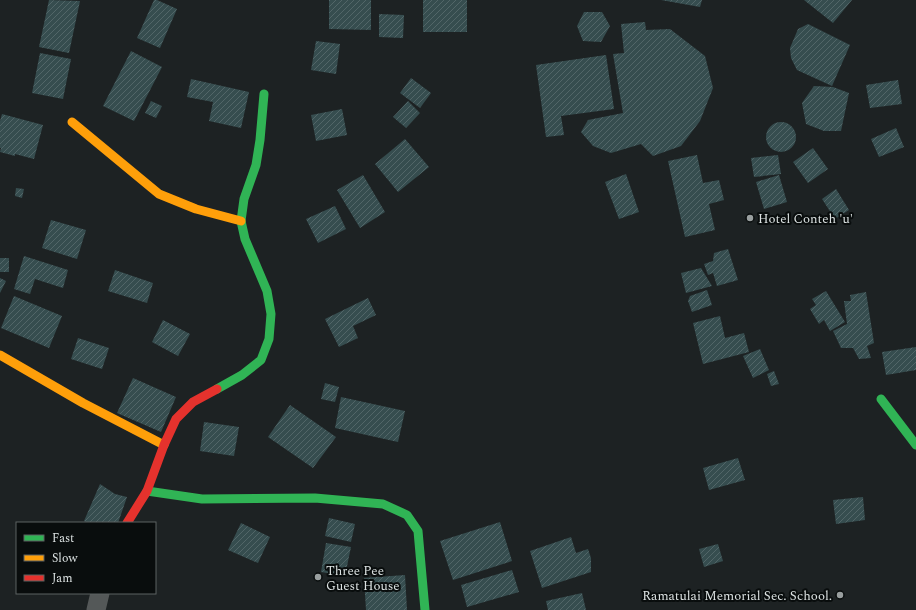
<svg xmlns="http://www.w3.org/2000/svg" width="916" height="610" viewBox="0 0 916 610" font-family="Spectral,serif">
	<defs>
		<pattern id="building-hatch" width="6" height="6" patternUnits="userSpaceOnUse"><rect width="6" height="6" fill="#364d4f"/><path d="M-1 1l2-2M0 6l6-6M5 7l2-2" fill="none" stroke="#526668"/></pattern>
	</defs>
	<rect width="100%" height="100%" fill="#1d2223"/>
	<!-- building -->
	<path fill="url(#building-hatch)" d="M49 0 80 1 69 53 39 47Z
		M154 0H157L177 9 160 48 137 38Z
		M329 0H371V30L329 29Z
		M423 0H467V32H423Z
		M661 0H702L700 7Z
		M804 0H852L833 23Z
		M584 12H602L610 26 601 42 583 41 577 26Z
		M379 14 404 15 403 38 379 37Z
		M645 22 646 30 670 29 705 56 713 88 700 121 681 146 653 156 641 144 611 153 593 146 581 132 588 120 623 113 613 54 624 53 621 24Z
		M808 24 850 45 832 86 797 70 791 58 790 48 798 29Z
		M316 41 340 44 336 74 311 70Z
		M131 51 162 67 134 121 103 106Z
		M40 53 71 59 63 99 32 93Z
		M606 55 614 109 561 116 564 135 546 137 536 65Z
		M411 78 431 93 420 108 400 93Z
		M191 79 249 92 241 128 209 121 213 102 187 97Z
		M898 80 902 104 870 108 866 85Z
		M814 86 833 87 849 93 841 131H824L806 124 802 103Z
		M151 101 162 106 156 118 145 113Z
		M408 101 420 113 406 128 393 117Z
		M342 109 347 135 316 141 311 115Z
		M2 114 43 125 34 159 15 154V156L0 152 1 148H0V121Z
		M766 137a15 15 0 1 1 30 0a15 15 0 1 1-30 0Z
		M896 128 904 147 879 157 871 139Z
		M405 139 429 167 398 192 375 164Z
		M813 148 828 169 808 183 793 162Z
		M697 155 703 183 719 180 724 200 709 204 715 230 685 237 668 161Z
		M778 155 781 174 754 177 751 158Z
		M626 174 639 212 619 219 605 182Z
		M363 175 385 212 360 228 337 190Z
		M779 175 787 202 764 209 756 182Z
		M16 188 24 189 22 198 15 196Z
		M836 189 849 210 835 219 822 199Z
		M335 206 346 229 318 243 306 219Z
		M51 220 86 230 77 259 42 248Z
		M728 249 738 280 717 286 713 273 708 275 704 264 713 261 714 253Z
		M24 256 68 270 63 288 35 279 30 294 14 289Z
		M0 258H9V272H0Z
		M701 268 712 286 686 293 681 273Z
		M115 270 153 283 147 303 108 291Z
		M0 278 6 281 0 293Z
		M707 290 712 305 692 312 688 301 690 296Z
		M826 291 845 322 830 331 824 320 819 324 810 309 816 305 812 299Z
		M866 292 874 343 867 346 871 358 859 359 853 348H841L833 331 847 324 844 301H851L850 295Z
		M14 296 62 316 49 348 1 328Z
		M368 298 376 315 353 326 358 338 339 347 325 319Z
		M720 316 725 338 744 333 749 352 703 364 693 323Z
		M163 320 190 334 178 356 152 342Z
		M78 338 109 348 102 369 71 359Z
		M916 347V370L886 375 882 352Z
		M760 349 769 370 753 378 743 356Z
		M774 371 779 384 771 386 767 374Z
		M133 378 176 397 161 432 117 413Z
		M325 383 339 387 335 402 321 399Z
		M341 397 405 411 398 442 335 428Z
		M290 405 336 437 313 468 268 437Z
		M204 422 239 427 234 456 200 451Z
		M738 458 745 480 709 490 703 468Z
		M100 484 115 494 127 497 118 523H88L84 521Z
		M863 497 865 520 836 524 833 500Z
		M329 518 355 524 351 542 325 536Z
		M500 522 512 561 453 580 440 541Z
		M241 523 270 537 258 563 228 550Z
		M571 537 576 553 588 549 591 558V572L542 588 530 551Z
		M326 543 351 547 345 576 321 572Z
		M718 544 723 561 704 567 699 549Z
		M512 570 519 592 467 607 461 585Z
		M405 575 407 610H366L364 578Z
		M582 593 586 610H548L546 601Z"/>
	<g fill="none" stroke-linecap="round" stroke-linejoin="round">
		<!-- street -->
		<path stroke="#545858" stroke-width="19" d="M96 610 100 593"/>
		<!-- fast -->
		<path stroke="#30b455" stroke-width="9" d="M217 389 242 375 261 360 269 339 271 314 267 291 245 239 241 221 244 199 256 165 260 140 264 94
			M881 399 916 445
			M147 491 202 499 315 498 383 504 407 515 418 531 425 610"/>
		<!-- slow -->
		<path stroke="#ff9f0a" stroke-width="9" d="M72 122 159 194 196 209 241 221
			M0 355 83 403 164 445"/>
		<!-- jam -->
		<path stroke="#e5322d" stroke-width="9" d="M127 523 147 491 164 445 176 419 193 402 217 389"/>
	</g>
	<!-- markers -->
	<g fill="#999f9f" stroke="#090d0d" stroke-width="1.5">
		<circle cx="750" cy="218" r="4"/>
		<circle cx="318" cy="577" r="4"/>
		<circle cx="840" cy="595" r="4"/>
	</g>
	<g text-anchor="middle" stroke-width="4" stroke-linejoin="round" paint-order="stroke">
		<!-- poi labels -->
		<g font-size="13" fill="#dce2e2" stroke="#090d0d" text-anchor="start">
			<text x="758" y="223">Hotel Conteh 'u'</text>
			<text x="326" y="575">Three Pee<tspan x="326" dy="15">Guest House</tspan></text>
			<text x="832" y="600" text-anchor="end">Ramatulai Memorial Sec. School.</text>
		</g>
	</g>
	<!-- legend -->
	<rect x="16" y="522" width="140" height="72" fill="#090d0d" stroke="#5d6262"/>
	<rect x="24" y="535" width="20" height="6" fill="#30b455" stroke="#5d6262"/>
	<text x="52" y="542" font-size="12" fill="#dce2e2">Fast</text>
	<rect x="24" y="555" width="20" height="6" fill="#ff9f0a" stroke="#5d6262"/>
	<text x="52" y="562" font-size="12" fill="#dce2e2">Slow</text>
	<rect x="24" y="575" width="20" height="6" fill="#e5322d" stroke="#5d6262"/>
	<text x="52" y="582" font-size="12" fill="#dce2e2">Jam</text>
</svg>
